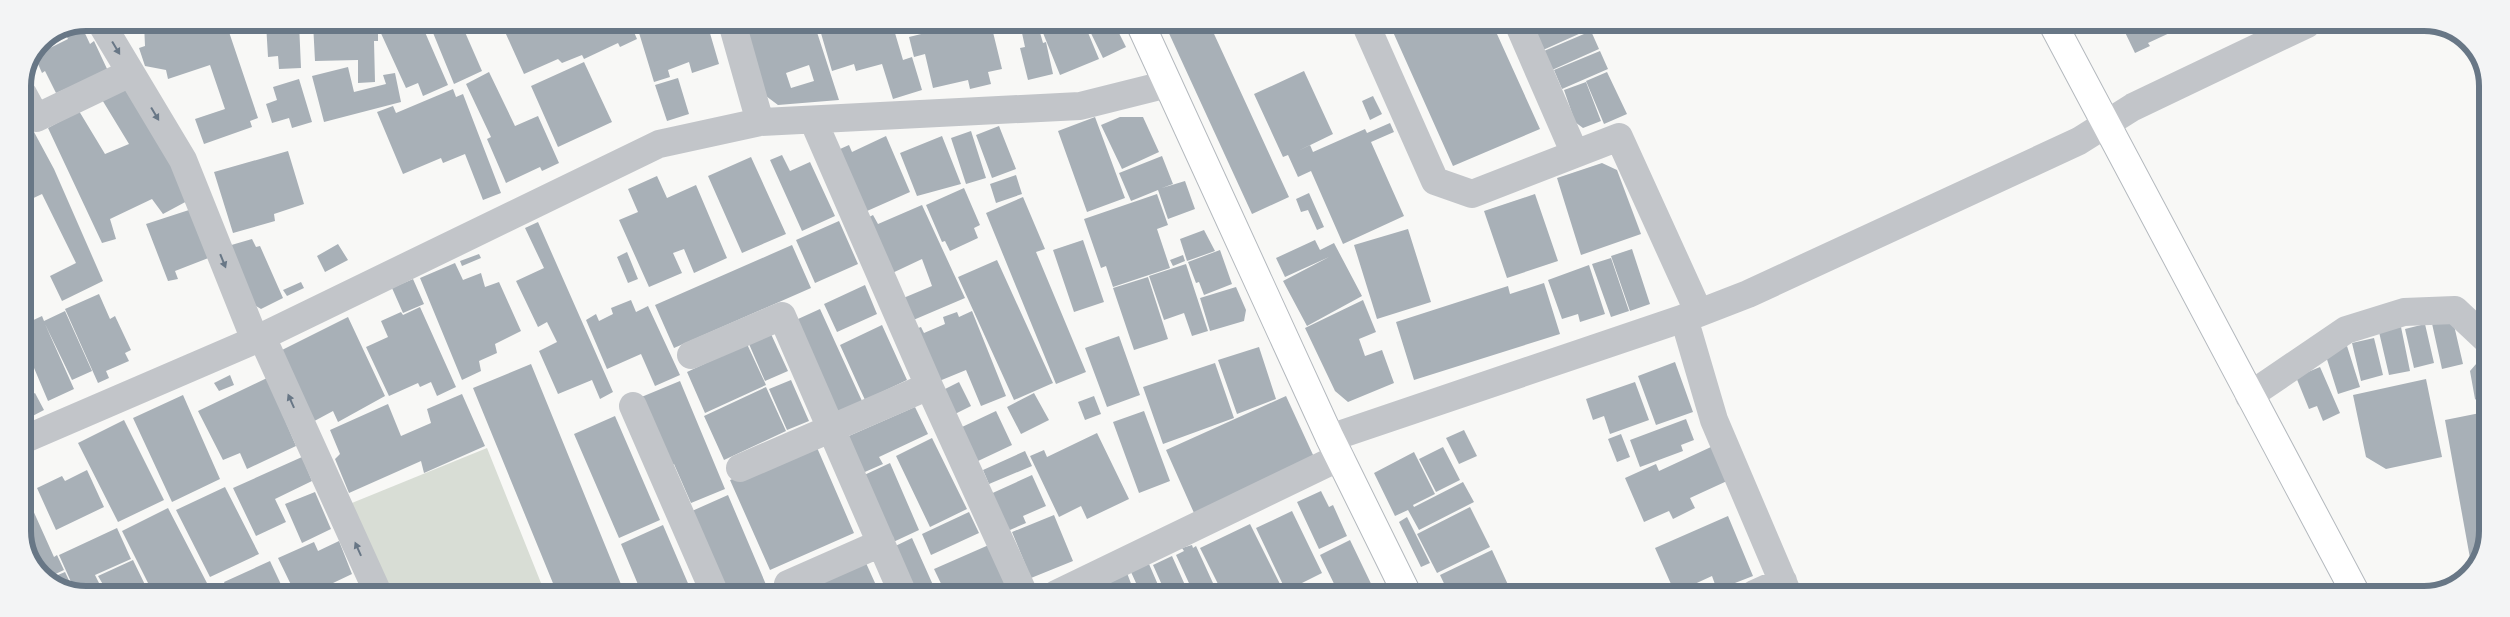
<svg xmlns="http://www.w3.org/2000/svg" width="2510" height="617" viewBox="0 0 2510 617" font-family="Mulish,sans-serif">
	<rect width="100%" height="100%" fill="#f8f8f6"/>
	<!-- green -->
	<path fill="#d8ddd5" d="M487 448 545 593H388L347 505Z"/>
	<!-- building -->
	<path fill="#a8b0b7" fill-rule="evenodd" d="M144 23H195L196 26 201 24 205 34 227 26 258 118 250 121 252 127 204 144 195 119 225 109 210 65 168 79 166 70 145 66 139 48 145 46Z
		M266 23H299L301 68 279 69 278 56 268 57Z
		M313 23H378V41H374L375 82 358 83V60L315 61Z
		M393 23H421L448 85 423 96 418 83 406 88 379 29Z
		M429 23H461L482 71 454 84Z
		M501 23H630L637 39 620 47 618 43 584 59 582 55 562 63 558 59 524 74Z
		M636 23H707L719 64 692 73 689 62 668 70 670 77 654 82Z
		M741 23H754L755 26 763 23H814L839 100 778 105 766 96ZM809 65 814 81 791 88 786 73Z
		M818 23H892L903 60 912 57 922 90 893 99 882 64 856 71 854 64 832 71Z
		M966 23H979L980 27 991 24 1002 69 988 72 991 84 970 89 968 80 933 88 925 54 914 57 909 37Z
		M1011 23H1037L1038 26 1012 31Z
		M1039 23H1084L1099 59 1060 75Z
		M1086 23H1114L1126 47 1103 58Z
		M1174 23H1209L1289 197 1252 214 1167 29Z
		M1389 23H1492L1540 129 1453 166Z
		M1530 23H1548L1533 30Z
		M1554 23H1588L1590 29 1543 50 1535 31Z
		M2121 24H2189L2148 43 2150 46 2135 53Z
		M82 27 90 44 94 41 108 71 56 93 45 71 42 73 35 57 36 55 68 39 66 35Z
		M1039 29 1043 43 1046 42 1053 74 1028 80 1020 48 1025 47 1022 33Z
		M1591 31 1599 49 1552 70 1544 51Z
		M48 39 50 43 38 49 42 41Z
		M1600 51 1608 69 1562 89 1554 70Z
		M584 62 612 122 558 147 531 86Z
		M348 67 354 92 386 84 383 75 395 73 401 102 324 122 312 76Z
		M1304 71 1333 134 1298 151 1310 145 1313 152 1365 129 1367 133 1390 123 1394 132 1371 142 1404 216 1343 244 1311 171 1298 177 1288 155 1283 157 1254 94Z
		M489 72 515 126 538 116 559 163 542 171 540 167 506 183 487 139 491 137 466 84Z
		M1607 72 1627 114 1604 124 1586 81Z
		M678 78 689 114 667 121 655 85Z
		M299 79 312 122 292 128 289 118 272 123 266 104 277 100 273 87Z
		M1586 82 1601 121 1583 128 1575 122 1564 90Z
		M123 86 169 157 189 200 163 214 152 199 110 219 116 239 102 243 48 128 79 111 105 154 129 144 101 98Z
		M453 89 456 97 463 94 501 193 483 200 465 154 443 163 441 158 403 174 377 112 393 106 396 113Z
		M1373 96 1382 114 1370 120 1362 101Z
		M1095 117 1125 198 1087 212 1058 131Z
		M1120 117H1143L1159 152 1122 169 1101 125Z
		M27 119 54 169 103 281 62 301 50 276 76 263 42 194 23 203V121Z
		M999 126 1016 169 992 178 976 135Z
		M971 131 986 178 966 184 951 138Z
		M886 136 910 192 858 215 831 153 849 145 852 152Z
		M942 136 961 184 917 196 900 153Z
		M288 151 304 204 274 214 275 221 233 233 214 172Z
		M782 155 790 171 810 162 835 216 802 231 770 160Z
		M1162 156 1173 184 1162 188 1185 181 1195 209 1168 219 1158 190 1131 201 1119 173Z
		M751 157 786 234 742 253 708 176Z
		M1602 163 1617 170 1641 234 1581 255 1557 178Z
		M1016 175 1022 194 996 203 990 184Z
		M657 176 667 198 696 185 727 258 694 273 684 249 673 253 682 273 649 287 619 220 638 212 628 189Z
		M964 188 980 225 974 228 978 238 950 251 945 241 942 242 926 205Z
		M1309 193 1324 227 1317 230 1308 210 1301 212 1296 199Z
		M1157 194 1168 225 1157 229 1170 268 1113 287 1106 266 1101 268 1084 219Z
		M1535 194 1558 261 1507 278 1484 211Z
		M1023 197 1045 249 1036 252 1086 372 1056 384 986 213Z
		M922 205 965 298 911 321 901 299 932 286 922 259 886 276 861 221 873 215 878 224Z
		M192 209 211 257 175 271 178 279 168 281 146 224Z
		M839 221 858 264 815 283 796 240Z
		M538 222 613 392 600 399 592 380 558 394 539 351 557 342 547 322 538 327 516 281 544 268 525 228Z
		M1408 229 1431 302 1377 319 1354 245Z
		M1204 230 1215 251 1187 261 1180 239Z
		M252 239 256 247 260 246 283 298 261 309 248 301 228 246Z
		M1083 240 1104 302 1074 312 1053 250Z
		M1315 240 1320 250 1334 243 1362 296 1307 326 1283 281 1329 257 1285 277 1276 258Z
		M338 244 348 260 325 272 317 256Z
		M792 245 811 288 674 348 655 305Z
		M1632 249 1650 304 1630 311 1611 256Z
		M1220 250 1232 284 1204 295 1199 282 1196 283 1188 262Z
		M627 252 638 279 628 283 617 257Z
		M479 254 481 258 462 266 460 261Z
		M1183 255 1185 261 1173 266 1170 260Z
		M1611 258 1629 311 1611 317 1592 264Z
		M997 260 1053 383 1014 400 958 277Z
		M455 263 463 280 481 273 485 287 499 282 521 331 495 344 497 353 479 361 481 371 462 380 420 278Z
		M1186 264 1208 331 1192 336 1184 313 1164 320 1149 276Z
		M1589 265 1605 314 1580 322 1578 314 1562 319 1548 280Z
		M1148 277 1168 339 1134 350 1113 288Z
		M413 279 424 304 403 313 392 288Z
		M301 282 304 288 287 296 283 290Z
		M1544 283 1560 334 1414 380 1396 322 1508 286 1510 294Z
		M865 285 877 314 837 332 824 304Z
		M1236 287 1246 310 1244 321 1210 331 1200 298Z
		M99 294 110 319 115 316 131 350 125 353 129 361 106 371 109 378 98 383 65 309Z
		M631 300 636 312 648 306 680 375 655 386 641 354 607 369 586 320 596 314 599 321 613 314 611 308Z
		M1363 300 1376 332 1359 339 1365 356 1382 350 1394 383 1348 402 1335 391 1305 328Z
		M420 307 456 387 437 396 431 382 420 387 418 383 389 396 366 347 388 337 381 321 401 312 403 315Z
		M820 309 862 401 829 416 787 324Z
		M65 311 92 371 72 380 45 324 74 389 48 401 23 342V325L42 316 44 321Z
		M972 311 1006 396 981 406 966 370 932 384 910 331 921 327 924 333 945 324 943 317 957 312 959 317Z
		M348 317 385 396 338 422 333 411 307 425 274 354Z
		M2431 319 2453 321 2463 364 2442 369Z
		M2425 324 2434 363 2414 368 2405 329Z
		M882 325 907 380 865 400 840 345Z
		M2401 327 2410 371 2389 375 2379 332Z
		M771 334 788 371 765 381 749 344Z
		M1119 336 1140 395 1107 407 1085 348Z
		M2374 338 2383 375 2361 381 2352 343Z
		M747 344 766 385 705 413 687 372Z
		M2347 346 2360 387 2338 394 2325 353Z
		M1259 347 1276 399 1237 414 1218 360Z
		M2483 356 2487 359V409L2475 399 2470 371Z
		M1675 362 1693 412 1656 425 1638 376Z
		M23 363 33 389 23 393Z
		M1215 363 1234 418 1163 444 1143 387Z
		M531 364 625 594 557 593 473 388Z
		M2320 367 2340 413 2323 421 2317 406 2309 409 2296 377Z
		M230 375 234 385 219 391 214 383Z
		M267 378 296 446 247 469 240 453 223 460 198 411Z
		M2426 379 2442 457 2386 469 2366 457 2353 395Z
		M791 380 809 421 787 430 769 389Z
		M680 381 725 489 691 503 674 464 667 467 639 398Z
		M959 382 971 406 947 418 935 394Z
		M1635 382 1649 420 1610 434 1604 416 1593 420 1586 399Z
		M766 387 786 431 724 460 704 416Z
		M35 393 44 410 23 421V399Z
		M1034 393 1049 420 1021 434 1007 407Z
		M462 394 485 446 424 473 421 461 349 493 335 459 340 454 330 430 388 404 401 436 431 423 427 409Z
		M183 395 220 479 172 502 133 418Z
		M1094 396 1101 414 1085 420 1078 402Z
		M1286 396 1314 457 1194 513 1166 450Z
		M915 407 928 434 879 457 883 464 858 475 842 439Z
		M996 411 1012 445 978 461 962 427Z
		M1144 411 1170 481 1139 493 1113 422Z
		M2480 413 2486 447V543L2479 556 2470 558 2445 420Z
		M615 416 660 520 619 538 574 434Z
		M1686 419 1694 440 1681 445 1683 451 1640 467 1630 440Z
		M124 420 164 500 118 522 78 443Z
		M1464 430 1477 456 1459 464 1446 438Z
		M1097 433 1129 499 1087 519 1081 506 1059 517 1030 456 1044 450 1047 457Z
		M1621 434 1630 457 1617 462 1608 439Z
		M932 438 967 509 930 527 896 456Z
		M815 443 854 533 770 570 730 480Z
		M1443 447 1460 480 1436 492 1419 459Z
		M1711 447 1727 481 1690 498 1695 508 1673 519 1669 511 1644 522 1625 478 1656 464 1659 471Z
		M1025 451 1032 466 989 484 983 470Z
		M1414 452 1435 494 1413 505 1414 507 1463 482 1474 502 1419 530 1408 510 1395 516 1374 473Z
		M302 457 312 481 275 499 286 522 256 536 233 488Z
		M890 463 919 530 889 544 860 477Z
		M87 470 104 507 56 530 37 488 62 476 65 481Z
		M1032 475 1046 506 1023 516 1026 523 1003 533 986 496Z
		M225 487 259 554 210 577 176 510Z
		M23 488 54 557 57 555 64 570 47 578 39 573 23 538Z
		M1321 491 1329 507 1333 505 1347 536 1319 549 1297 502Z
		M315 492 331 529 302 543 285 504Z
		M728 495 770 594H727L692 511Z
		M1470 507 1490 547 1437 573 1417 534Z
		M168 508 208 585 197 590 198 593H153L122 531Z
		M1292 511 1322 573 1286 591 1256 528Z
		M969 512 979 533 931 555 922 534Z
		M1054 515 1073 561 1031 578 1012 532Z
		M1728 516 1753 576 1717 590 1712 576 1675 593 1655 548Z
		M1407 517 1430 563 1421 567 1399 522Z
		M1250 524 1285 594H1223L1200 548Z
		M663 525 690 588 682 594H642L621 544Z
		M117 528 131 559 95 575 104 593H76L59 555Z
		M912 538 937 594H906L887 550Z
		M1350 540 1376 594H1339L1320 555Z
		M339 541 352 574 312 593H295L278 558 314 542 318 551Z
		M991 544 1015 594H946L934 569Z
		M1192 545 1193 548 1196 546 1218 594H1194L1176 555 1184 551 1182 548Z
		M1492 550 1510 589 1499 594H1449L1440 575Z
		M1172 556 1189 594H1166L1153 565Z
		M133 560 149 593H130L126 585 108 593 98 576Z
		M270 561 285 593H229L224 582Z
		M866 563 880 594H785Z
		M1149 564 1162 594H1141L1131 572Z
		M65 572 75 593 55 582 53 577Z
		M1127 573 1135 594H1114L1109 581Z
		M356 583 361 593H333Z
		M1103 585 1107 594H1082Z
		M1328 585 1332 594H1308Z"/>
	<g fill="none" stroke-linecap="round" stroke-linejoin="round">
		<!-- secondary casing -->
		<g stroke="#b4b9be" stroke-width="30">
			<path id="secondary" d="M1140 23 1330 438 1407 594
				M2053 24 2356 594"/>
		</g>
		<!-- street -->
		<path stroke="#c2c5c9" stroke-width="28" d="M101 23 183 160 255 340
			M732 23 760 122
			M1365 23 1435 181 1472 194 1619 137 1699 313
			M1518 23 1575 154
			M23 94 36 118 130 73
			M813 120 929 386 1024 594
			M1684 318 1714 420 1788 594
			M262 337 378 593
			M691 355 782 316 903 594
			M2249 396 2346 330 2404 312 2455 310 2487 340
			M633 406 715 594
			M1330 438 1699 313 1748 294 2079 141 2133 107 2307 24
			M23 440 255 340 659 144 760 122 1080 106 1168 84
			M740 468 929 386
			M788 584 881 543
			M1056 594 1340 457
			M1754 594 1783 581"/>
		<!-- secondary -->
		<use href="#secondary" stroke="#fff" stroke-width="28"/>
	</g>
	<!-- one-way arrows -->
	<defs><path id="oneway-solid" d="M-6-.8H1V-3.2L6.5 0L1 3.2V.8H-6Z" transform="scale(1.25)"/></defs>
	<g fill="#687786">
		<use href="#oneway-solid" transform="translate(116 48) rotate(59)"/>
		<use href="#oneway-solid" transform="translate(155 114) rotate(59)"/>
		<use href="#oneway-solid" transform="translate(223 261) rotate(68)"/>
		<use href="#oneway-solid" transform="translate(291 401) rotate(-114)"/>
		<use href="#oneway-solid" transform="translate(358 549) rotate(-114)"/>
	</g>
	<!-- crop -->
	<path d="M0 0H2510V617H0ZM86 31H2424A55 55 0 0 1 2479 86V531A55 55 0 0 1 2424 586H86A55 55 0 0 1 31 531V86A55 55 0 0 1 86 31Z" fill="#f3f4f5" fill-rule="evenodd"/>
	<path fill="none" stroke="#687786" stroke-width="6" d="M86 31H2424A55 55 0 0 1 2479 86V531A55 55 0 0 1 2424 586H86A55 55 0 0 1 31 531V86A55 55 0 0 1 86 31Z"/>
</svg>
